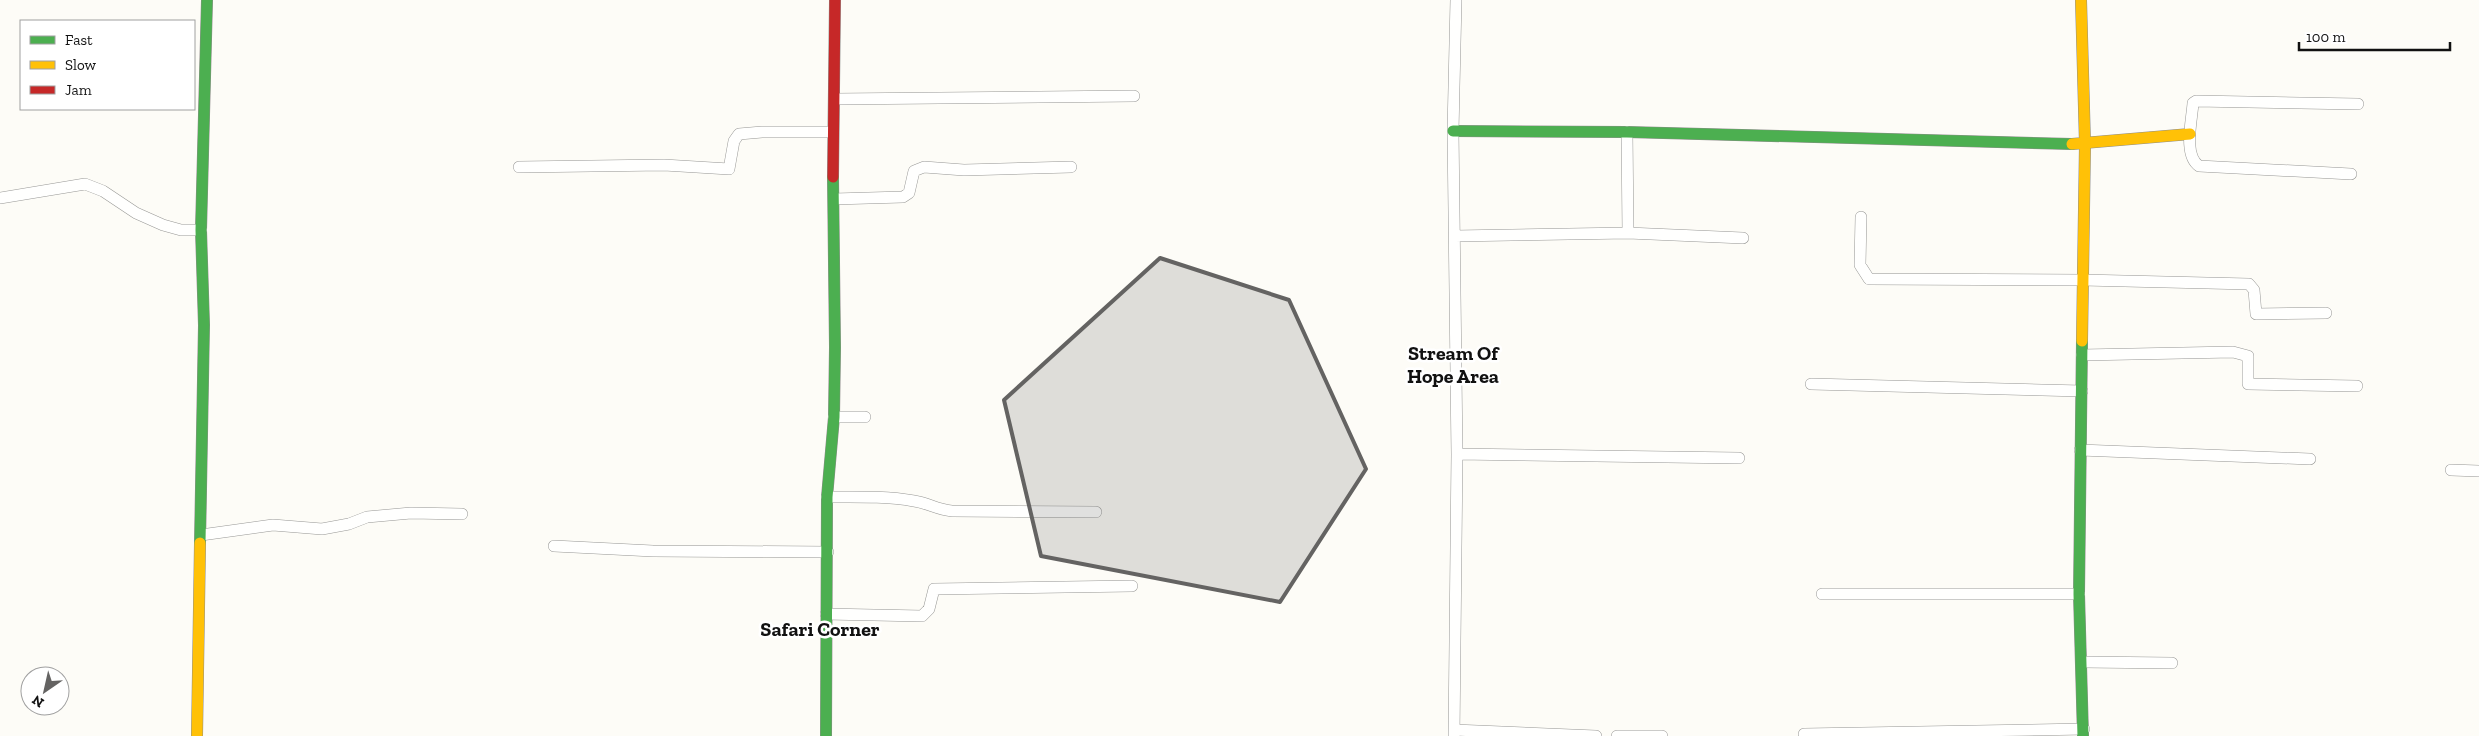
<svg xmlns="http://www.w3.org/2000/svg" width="2479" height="736" viewBox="0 0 2479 736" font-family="'Zilla Slab',serif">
	<rect width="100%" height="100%" fill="#fdfcf7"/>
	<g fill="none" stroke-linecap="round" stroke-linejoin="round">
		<!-- street casing -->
		<g stroke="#979795" stroke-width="12">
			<path id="street" d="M835 99 1134 96
				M1627 132 1628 233
				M519 167 664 165 729 169 734 141 739 134 762 132H833
				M2351 174 2199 166C2183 155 2192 120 2193 103L2196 101 2358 104
				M0 198 85 184 103 191 136 213 163 225 181 230H201
				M834 199 903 197 909 193 914 171 924 167 964 170 1071 167
				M1861 217 1860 265 1869 279 2083 280 2249 284 2254 290 2256 314 2326 313
				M1455 236 1628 233 1743 238
				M2082 355 2233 352 2248 356V384L2357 386
				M1811 384 2082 391
				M834 417H865
				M2080 450 2310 459
				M1457 454 1739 458
				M2451 470 2479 471
				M827 497C856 497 886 496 914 501 928 503 938 510 952 511L1096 512
				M201 535 273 525 322 529 349 524 367 517 411 513 462 514
				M554 546 653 551 828 552
				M1822 594H2079
				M826 614 922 616 929 609 934 589 1132 586
				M2083 662 2172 663
				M1454 730 1596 736
				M1804 734 2084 729
				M1454 736 1457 454 1453 131 1456 0
				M1617 736H1662"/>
		</g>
		<!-- fast casing -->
		<g stroke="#8e8d8b" stroke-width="12">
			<path id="fast" d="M1453 131 1627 132 2072 144
				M2082 341 2079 594 2083 736
				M200 543 204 325 201 230 207 0
				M826 736 827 497 834 417 835 347 833 177"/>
		</g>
		<!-- slow casing -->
		<g stroke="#8e8d8b" stroke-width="12">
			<path id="slow" d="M2081 0 2085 144 2082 341
				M2072 144 2190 134
				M197 736 200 543"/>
		</g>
		<!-- jam casing -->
		<g stroke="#8e8d8b" stroke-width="12">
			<path id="jam" d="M833 177 835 0"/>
		</g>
		<!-- street -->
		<use href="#street" stroke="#fffffe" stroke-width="11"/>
		<!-- fast -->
		<use href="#fast" stroke="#4caf50" stroke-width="11"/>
		<!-- slow -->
		<use href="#slow" stroke="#ffc107" stroke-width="11"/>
		<!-- jam -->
		<use href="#jam" stroke="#c62828" stroke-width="11"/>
	</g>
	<!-- marked area -->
	<path fill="#646362" fill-opacity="0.2" stroke="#646362" stroke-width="4" stroke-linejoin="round" d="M1160 258 1289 300 1366 469 1280 602 1041 556 1004 400Z"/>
	<g text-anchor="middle" stroke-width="5" stroke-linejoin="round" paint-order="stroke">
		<!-- quarter labels -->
		<g font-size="20" font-weight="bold" fill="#111" stroke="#fff">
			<text x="1453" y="360">Stream Of<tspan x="1453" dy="23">Hope Area</tspan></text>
			<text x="820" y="636">Safari Corner</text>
		</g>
	</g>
	<!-- legend -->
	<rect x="20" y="20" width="175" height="90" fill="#ffffff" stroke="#a0a0a0"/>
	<rect x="30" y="36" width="25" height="8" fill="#4caf50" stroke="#a0a0a0"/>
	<text x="65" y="45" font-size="15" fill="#111111">Fast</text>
	<rect x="30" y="61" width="25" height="8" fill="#ffc107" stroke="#a0a0a0"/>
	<text x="65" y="70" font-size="15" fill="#111111">Slow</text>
	<rect x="30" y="86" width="25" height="8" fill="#c62828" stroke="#a0a0a0"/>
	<text x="65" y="95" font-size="15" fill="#111111">Jam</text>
	<!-- north arrow -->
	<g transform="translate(45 691) rotate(214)"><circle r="24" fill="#ffffff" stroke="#a0a0a0"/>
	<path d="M0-4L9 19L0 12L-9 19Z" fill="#646362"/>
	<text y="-8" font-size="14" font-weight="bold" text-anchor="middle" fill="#111111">N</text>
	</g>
	<!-- scale -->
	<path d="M2299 42v8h151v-8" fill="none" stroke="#111111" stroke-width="2.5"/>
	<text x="2306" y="42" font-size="15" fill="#111111" stroke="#ffffff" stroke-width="4" paint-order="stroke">100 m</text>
</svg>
